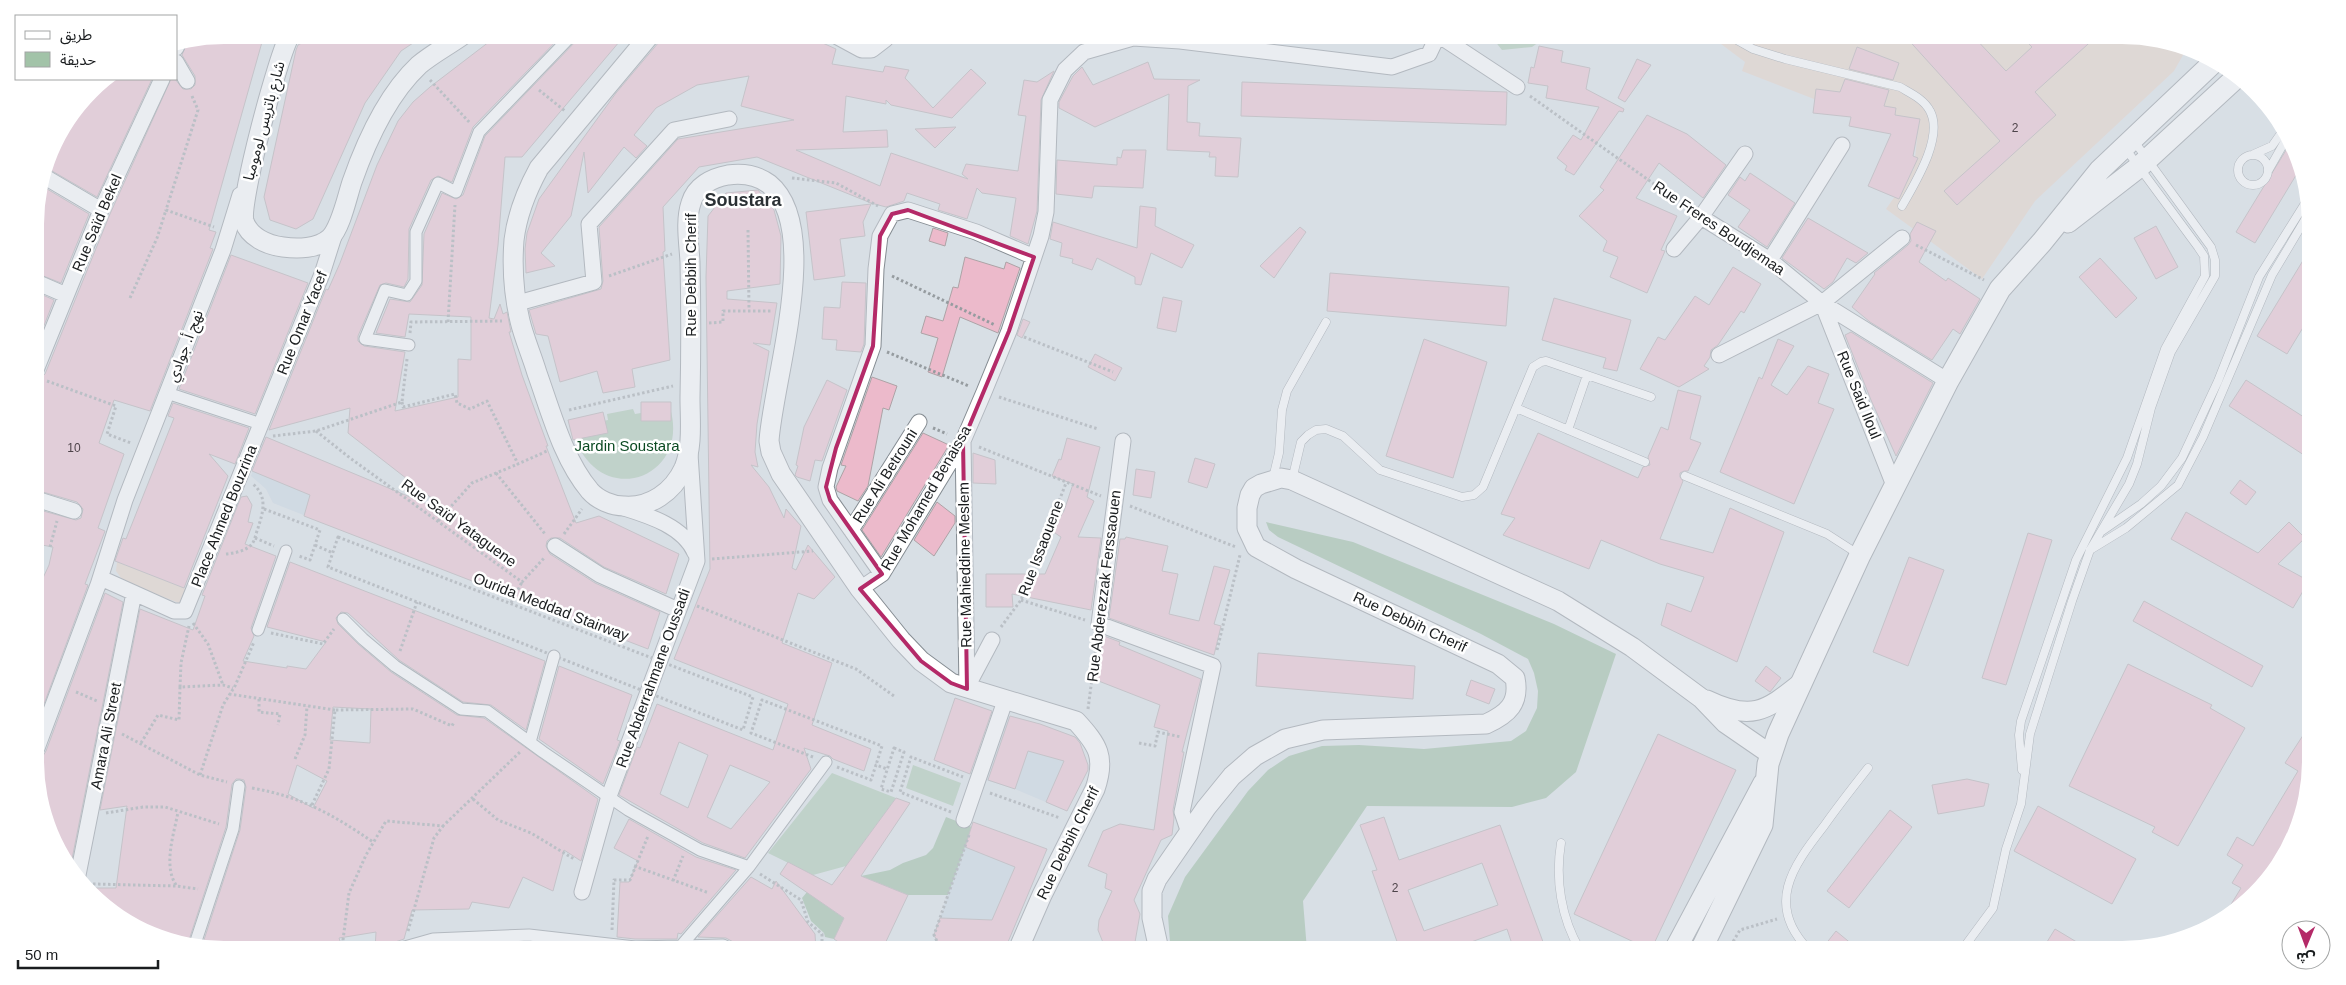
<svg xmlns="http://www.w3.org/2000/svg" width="2346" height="985" viewBox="0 0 2346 985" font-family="Arial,'Noto Sans Arabic',sans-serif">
	<rect width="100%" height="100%" fill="#d8dfe5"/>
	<!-- commercial -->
	<path fill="#e5d0c2" d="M1585 35H2123L2187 48 2174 71 2035 201 1982 279 1886 209 1914 169 1918 128 1832 106 1742 71 1745 62 1721 44 1590 38Z
		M117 562 186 589 179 603 124 582 116 571Z"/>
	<!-- built -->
	<path fill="#c6d4df" d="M262 444H282L334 527 273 503 266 489 251 476Z
		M1007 716 1040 724 1078 738 1089 768 1067 811 1015 789 985 780Z
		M973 822 1047 849 1008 942 938 943 934 935Z"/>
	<!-- green -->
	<path fill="#a2c3a8" d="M1490 35H1549L1532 47 1502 50Z
		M670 408C692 481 593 513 572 428L608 420 607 414 633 409 635 414Z
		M913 765 961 783 953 806 906 788Z
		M832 773 896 798 846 866 813 875 768 853Z"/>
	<!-- forest -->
	<path fill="#90b798" d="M1266 522 1353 542 1554 624 1616 654 1576 772 1546 798 1512 807 1367 806 1303 901 1307 950H1174L1170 942 1168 916 1185 877 1248 791 1268 770 1289 756 1322 746 1359 745 1424 749 1511 741 1526 731 1537 708 1538 691 1534 673 1528 659 1481 634 1278 537 1269 530Z
		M946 817 972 827 948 895H908L861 876 890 870 903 863 926 855 933 848Z
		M807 892 844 918 834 939 825 937 824 933 811 921 802 898Z"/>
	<!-- building -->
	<path fill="#ecbacb" stroke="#ada3a6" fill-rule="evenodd" d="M223 35H264L209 230 216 232 210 248 213 249 150 411 114 400 99 443 124 454 98 528 105 531 85 584 88 585 37 723 36 593 49 565 53 547 36 544V509L76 520 81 518 83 509 77 502 36 490V379L41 378 45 374 110 214 171 79H175L183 89H191L195 85V76L182 55 187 42Z
		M317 35H425L401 51 365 103 313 219 296 229 270 220 264 197 296 50 298 45Z
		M498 35H562L473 127 452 182 438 176 431 180 409 229 408 279 404 287 386 283 380 285 358 336V341L364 346 405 352 395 411 458 397V359L471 360V317L409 314 405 337 376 333 390 299 410 302 422 285 424 234 442 193 456 199 463 195 485 136 577 40 579 35H625L522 157H505L498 245 489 318 494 319 500 304 503 314 507 312 511 332H509L522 375 548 446H546L576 523 599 516 679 554 666 594 604 567 560 538H551L547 541 546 546 550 554 595 583 660 612 648 649 304 516 310 495 252 471 266 437 446 512 447 510 348 433 350 408 269 430 326 289 328 290 340 263 377 165 398 121 413 102 430 87Z
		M661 35H805L836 49 832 64 883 72 885 66 909 70 905 78 933 108 971 69 986 83 952 118 891 105 886 100V104L846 96 843 132 887 130 888 147 796 150 880 186 891 153 968 179 962 174 966 164 1018 171 1026 116 1018 115 1024 80 1037 82 1054 71 1041 100 1037 211 1028 244 1010 236 1016 198 982 193 977 188 967 219 938 210 940 204 907 193 904 201 886 207 871 203 757 157 699 167 663 207 665 251 663 252 670 360 632 369 635 387 603 393 597 371 560 382 548 336 536 334 529 310 601 289 603 281 599 227 678 139 794 120 741 106 749 76 697 85 656 108 634 135 647 146 636 158 624 147 588 193 584 152 571 216 541 253 555 266 526 273 525 249 527 233 539 199 616 93 659 42Z
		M1904 35H1972L2006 71 2032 47 2020 35H2098L2035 92 2056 115 1957 205 1944 191 2000 141Z
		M1539 46 1563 51 1561 62 1590 68 1586 89 1624 109 1623 112 1619 111 1574 175 1565 170 1567 166 1557 158 1573 135 1581 140 1599 107 1546 98 1548 86 1528 83 1531 67 1534 68Z
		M1857 47 1899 63 1893 80 1849 69Z
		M1637 59 1651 65 1625 102 1618 98Z
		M1148 62 1154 79 1200 80 1188 86 1187 122 1200 123 1199 136 1241 138 1238 177 1215 176 1216 157H1209L1210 152 1167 150 1169 94 1095 127 1059 108V102L1073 76 1082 67 1093 85Z
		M104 79H152L97 197 47 168 55 140 99 82Z
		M1845 79 1889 90 1884 106 1896 108 1895 115 1920 119 1913 156 1918 158 1899 199 1868 186 1891 134 1849 126 1851 117 1813 113 1816 89 1840 92Z
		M1242 82 1507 92 1506 125 1241 116Z
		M1647 115 1687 134 1726 165 1703 198 1659 163 1636 198 1677 216 1661 250 1665 251 1647 293 1610 277 1618 257 1603 251 1607 241 1579 216 1604 190 1600 187Z
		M956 127 935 148 915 129Z
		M2291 142 2297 151 2301 167 2255 243 2236 232Z
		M1123 150H1146L1143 188 1094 186 1092 198 1056 194 1057 160 1117 165V157L1121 158Z
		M1750 173 1795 203 1767 247 1738 227 1750 210 1728 195 1740 177 1745 181Z
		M42 186 89 214 61 283 36 273 35 211Z
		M758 190 774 210 781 236 780 284 727 291V299L777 303 770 345 753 343 769 351 757 424 755 452 758 467 751 465 769 487 784 518 786 509 801 526 792 568 796 570 808 545 835 577 814 599 798 593 782 643 832 663 812 725 871 749 864 771 833 759 830 756 804 748 811 769 745 858 703 843 619 795 637 747 640 748 657 704 773 750 788 704 674 659 710 569 706 277 708 216 726 193ZM679 742 708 755 688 808 660 794ZM730 765 770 782 731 829 707 817Z
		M871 204 863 222 865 236 840 239 845 276 814 280 806 212Z
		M1140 206 1156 208 1155 226 1194 245 1182 268 1151 253 1141 285 1135 284V277L1097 258 1092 270 1072 263 1073 259 1060 256 1062 243 1050 239 1053 222 1137 248Z
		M1808 218 1868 253 1856 263 1847 258 1833 282 1824 289 1782 258Z
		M1917 222 1936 231 1919 262 1946 281 1948 278 1980 299 1960 334 1953 329 1932 360 1870 322 1852 307 1875 274 1874 273 1908 245 1911 241 1910 234Z
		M2156 226 2178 267 2156 279 2134 238Z
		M1300 227 1306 232 1274 278 1260 266Z
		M933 228 948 233 945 246 929 241Z
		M2310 249V316L2287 354 2257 336Z
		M231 255 308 283 255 414 179 389Z
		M965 257 1004 269 1006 262 1020 268 998 333 960 317 942 377 928 372 938 338 921 333 926 316 943 321 953 287 958 288Z
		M2100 258 2137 298 2116 318 2079 277Z
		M1733 267 1761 284 1744 313 1741 311 1718 345 1711 350 1710 357 1704 366 1709 369 1679 387 1640 369 1658 337 1665 340 1695 296 1709 305Z
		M1330 273 1509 287 1506 326 1327 311Z
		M842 282 866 283 864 344 861 352 836 350 837 340 822 339 824 307 840 308Z
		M36 292 54 300 36 346Z
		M1163 297 1182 301 1176 332 1157 328Z
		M1554 298 1631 320 1617 371 1603 368 1606 358 1542 340Z
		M1023 319 1030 322 1022 338 1017 335Z
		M1851 332 1933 383 1896 456 1871 400 1845 335Z
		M1424 339 1487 362 1453 478 1386 456Z
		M1778 339 1794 346 1771 385 1787 395 1808 366 1829 374 1818 403 1834 409 1794 504 1720 472 1759 377 1762 379Z
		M1095 354 1122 368 1115 381 1088 367Z
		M872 377 897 386 889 410 883 408 868 486 858 501 837 491 836 487 846 466 841 465Z
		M827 380 847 390 822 461 815 460 810 481 797 477 795 475 798 466 796 465 804 427Z
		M2246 380 2310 421V459L2229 406Z
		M1678 390 1701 396 1690 439 1701 443 1688 471H1684L1680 473V477L1683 481 1660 539 1713 553 1730 508 1784 532 1737 662 1661 625 1667 603 1691 612 1704 577 1660 564 1601 540 1589 569 1503 535 1515 518 1501 514 1538 433 1638 478 1643 467 1650 465 1648 457 1661 427 1668 430Z
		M641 402H671V421H641Z
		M173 403 249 428 235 464 209 454 228 476 184 588 115 561 123 538 126 539 174 418 168 416Z
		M603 412 608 433 573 440 568 420Z
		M923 433 949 445 881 557 862 530Z
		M1067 438 1100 447 1087 497 1094 501 1078 537 1101 538 1091 610 1012 594 1013 607H986V574H1045L1061 537 1052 531 1064 511 1073 484 1052 476 1059 459 1061 460Z
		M973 453 995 460 996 484 973 483Z
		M1195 458 1215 464 1207 488 1188 482Z
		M1136 469 1155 472 1151 498 1133 495Z
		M2240 480 2256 492 2246 505 2230 493Z
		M247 496 252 505 248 522 253 523 245 544 276 556 251 628 254 636 243 661 287 668V666L306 669 326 642 267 627 290 562 545 661 526 730 491 705 463 702 399 660 348 613 341 612 336 618 338 624 358 644 391 672 457 715 484 718 598 799 581 861 564 850 553 891 523 877 509 908 472 902 469 909 412 910 404 939 389 944 387 950H375L376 932 339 938 343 950H223L202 946 240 830 246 787 244 780 240 779H236L232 784 226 827 188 943 151 936 109 911 86 888H116L127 806 100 810 140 609 193 630 205 596 202 595 241 497ZM333 707 371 709 370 743 330 740ZM297 765 327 781 313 808 288 794Z
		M937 502 955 516V523L934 556 914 540Z
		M2186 512 2258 553 2289 522 2305 538 2278 564 2309 581 2293 608 2171 539Z
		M2028 533 2052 540 2006 685 1982 678Z
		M1126 537 1168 546 1162 571 1178 574 1169 614 1199 621 1214 566 1230 570 1214 624 1221 626 1214 655 1109 618 1120 539H1125Z
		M1909 557 1944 570 1908 666 1873 652Z
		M105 593 123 602 70 869 49 834 37 787V757L43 756 46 751Z
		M2144 601 2263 666 2252 687 2133 621Z
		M1104 636 1120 642 1119 645 1201 679 1182 752H1184L1173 810 1174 818 1172 835 1161 840 1134 900 1140 914 1135 942 1139 950H1106L1098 930 1099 920 1112 891 1105 888 1107 874 1088 866 1103 831 1120 824 1154 830 1168 731 1154 727 1160 705 1096 680Z
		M1258 653 1415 666 1413 699 1256 686Z
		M2128 664 2212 705 2210 708 2245 728 2178 846 2152 832 2155 827 2069 786Z
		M559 666 632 695 617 740 620 741 603 784 539 739Z
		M1766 666 1781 678 1770 692 1755 681Z
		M1471 680 1495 689 1489 704 1466 695Z
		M955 698 992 711 970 774 934 760Z
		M1010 716 1040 724 1075 737 1080 743 1088 765V770L1067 811 1046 802 1064 761 1028 751 1015 789 988 780Z
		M2311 723V762L2297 834 2272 876 2237 911 2226 917 2224 916 2241 888 2232 883 2243 865 2227 855 2237 837 2253 846 2298 771 2285 763Z
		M1658 734 1736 770 1651 950 1574 914Z
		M1967 779 1989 784 1984 806 1938 814 1932 785Z
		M896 798 910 803 861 876 908 895 882 950H850L834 939 844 918 780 874 788 862 832 885Z
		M2038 806 2136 859 2112 904 2014 851Z
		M1890 810 1912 827 1849 908 1827 891Z
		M1384 817 1399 860 1500 825 1546 950H1514L1507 929 1449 950H1400L1372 871 1377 870 1360 825ZM1482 863 1498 905 1424 931 1408 890Z
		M629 819 696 857 736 870 681 934 678 933 677 939H635L617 937 620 882H629L638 861 614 848Z
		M973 822 1047 849 1008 942 938 943 934 935 940 918 992 920 1015 867 965 847Z
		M751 877 772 889 776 881 815 934 816 950H747L748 946 737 944 726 938 698 937Z
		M2055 929 2090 950H2042Z
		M1836 931 1859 950H1821Z"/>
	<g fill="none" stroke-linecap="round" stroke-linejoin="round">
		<!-- service casing -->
		<g stroke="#858c92" stroke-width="9">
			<path id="service" d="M1728 35 1753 49 1785 59 1900 87C1910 93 1924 99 1930 111 1944 137 1915 183 1902 206
				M2254 154 2272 146 2284 129
				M2238 170a15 15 0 1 1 30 0a15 15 0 1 1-30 0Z
				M2268 171 2288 136
				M1516 408 1645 462
				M1568 430 1587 375
				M1685 476 1827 534 1858 554
				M1273 478 1279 453 1282 410 1287 391 1326 322
				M1292 480 1301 442 1308 435 1316 430 1326 429 1343 436 1380 470 1462 497 1474 495 1483 487 1533 367 1541 362 1546 361 1651 397
				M2102 531 2141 504 2161 486 2182 458 2218 381 2259 277 2309 197
				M2090 550 2126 528 2178 485 2203 437 2272 275 2309 213
				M2022 770 2019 735 2021 721 2076 560 2127 458 2165 349 2205 276 2204 256 2198 247 2125 148
				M1561 843C1555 879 1561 918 1580 950
				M1809 950C1765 905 1792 867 1824 826 1838 806 1853 787 1868 768
				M1962 950 1993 908 2006 849 2021 804 2030 734 2072 601 2090 550 2129 484 2137 464 2151 408 2171 352 2215 276V260L2211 247 2134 141"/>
		</g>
		<!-- pedestrian casing -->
		<g stroke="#858c92" stroke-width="13">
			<path id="pedestrian" d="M409 345 365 339 385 290 407 295 416 281V232L438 183 456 192 479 132 572 35
				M167 393 261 424
				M343 619 363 639 395 666 461 709 487 711 543 752 628 810 700 850 749 867
				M258 630 286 551
				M530 742 554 656
				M195 944 233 829 239 786
				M680 947 749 867 826 762
				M394 950 433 939 529 935 635 947 723 945 733 950"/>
		</g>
		<!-- minor casing -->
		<g stroke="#858c92" stroke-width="17">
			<path id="minor" d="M1438 35 1517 87
				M176 48 178 44
				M176 62 187 81
				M45 177 101 210
				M1701 217 1770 260 1822 303 1948 381
				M1674 249 1701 217 1745 154
				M1770 260 1842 145
				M36 282 66 295
				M518 303 594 282 589 224 674 130 729 119
				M1822 303 1895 488
				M1719 355 1822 303 1902 238
				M36 370 101 210 162 79
				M963 441 967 689
				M1123 441 1099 624 1213 666 1182 812 1189 833
				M36 499 74 511
				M624 508C650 516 684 527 695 553
				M851 530 919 422
				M555 546 600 575 678 610
				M882 574 830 500 826 487 830 468 873 346 876 269 880 236 892 214 908 210 976 232 1034 257
				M98 585 103 579 174 611H185L322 274 336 230
				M860 589 882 574 963 441 984 392 1009 331 1041 236 1046 212 1050 100 1065 70 1084 52 1133 38 1180 41 1392 67 1429 54 1438 35
				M967 687 992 640
				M37 748 98 585 125 500 223 250 240 195
				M964 820 1005 701
				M77 880 134 593
				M582 892 609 796 697 561 690 454"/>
		</g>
		<!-- tertiary casing -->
		<g stroke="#858c92" stroke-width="21">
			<path id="tertiary" d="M290 35C278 55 239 202 244 221 249 237 267 245 283 247 297 249 318 249 330 238 341 227 347 197 352 182 366 142 388 94 419 65 432 54 449 45 463 35
				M650 35 539 168C527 190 517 215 514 240 512 266 514 296 520 321 524 338 532 356 537 373 551 412 563 459 590 491 598 500 612 506 624 506 650 508 673 492 684 468 693 446 690 421 690 398 691 353 691 307 690 262 689 243 685 221 691 203 696 186 712 178 728 175 743 173 757 175 769 184 823 228 773 380 769 441L771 452 781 474 860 589 901 640 921 661 951 683 1076 721C1098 745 1106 757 1095 789L1042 895 1018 950
				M838 35 862 48H871L884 38V35
				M1707 700C1751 721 1765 712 1801 683
				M1159 950 1152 918V891L1157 879 1206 808 1232 776 1255 756 1285 739 1323 730 1486 724C1508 714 1520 703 1515 678L1498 664 1296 569 1256 547 1247 528V508L1250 495 1254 488 1261 484 1281 478 1292 480 1558 601 1632 647 1701 698 1725 723 1770 754"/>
		</g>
		<!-- secondary casing -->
		<g stroke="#858c92" stroke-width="23">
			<path id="secondary" d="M2068 222 2139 167 2239 75
				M1675 950 1764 783
				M1701 950 1762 825 1768 764 1778 734 1860 555 1948 381 2000 289 2042 242 2100 170 2215 61"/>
		</g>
		<!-- path -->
		<path stroke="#969ca0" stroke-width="3" stroke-dasharray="2.5 2.5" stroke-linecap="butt" d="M430 80 470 123
			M539 90 565 111
			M192 96 198 110 166 210 214 227
			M1530 96 1688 208
			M792 178 836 183 878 206
			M748 230 749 310
			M1916 245 1984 280
			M609 276 672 254
			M892 276 995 325
			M130 298 157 238 166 210
			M448 322 455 205
			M709 323 723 322V311H773
			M410 333 411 322 502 321
			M1024 337 1113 372
			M887 352 969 386
			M47 381 116 406 107 434 131 443
			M999 397 1098 429
			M402 402 403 407 455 394 457 403 470 409 487 401 518 464 547 451
			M569 410 673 386
			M933 428 947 434
			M316 431 350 458 522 582 545 557
			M273 436 316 431 402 402 407 359
			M979 447 1101 496
			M496 473 545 534
			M1130 506 1236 547
			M264 509 320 530 310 560 299 556
			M438 521 472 483 518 464
			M564 534 582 509
			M338 537 753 697 743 730 328 567Z
			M255 538 274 546
			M315 545 333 553
			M50 547 57 521
			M226 554C235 553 246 551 252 544 255 540 256 533 258 528 263 512 268 497 253 484
			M712 559 813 551
			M1021 600 1085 620
			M511 603 522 582
			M697 606 856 669 894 696
			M193 623 208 644 223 685
			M1001 627 1021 600 1066 483
			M271 633 323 644 334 629
			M1217 650 1240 555
			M400 651 417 602
			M36 678 45 681
			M180 687 181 663 189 626
			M76 692 97 701
			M229 694 335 710
			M259 699V712L280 714 278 725
			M1088 709 1097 640
			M122 734 200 775 227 782
			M141 743 158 715 179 720 180 687 223 685 233 688
			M1139 743 1155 746 1158 732 1181 737
			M894 748 904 752 891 792 881 789Z
			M813 757 751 733 762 700 882 746 876 765
			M295 759 305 735 307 706
			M837 767 871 780 876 765 887 769
			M200 775 223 705 235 686 254 642
			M252 788C302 797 332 814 373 842
			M990 793 1060 818
			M473 799 498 820 531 833 574 859
			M312 805 329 769 335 710 413 709 452 726 454 722
			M951 812 900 792 911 757 963 777
			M106 813 143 807H165L219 824
			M634 866 709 893
			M760 874 801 900 808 922 822 934V950
			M673 881 683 856
			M93 884 176 886 198 889
			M176 885C163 865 174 834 178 812
			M612 930 614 880H630L648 836
			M408 931 434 838 443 826
			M345 950 343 940 349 893 366 855 386 821 443 826 521 751
			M941 950 934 935 969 835
			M1728 950 1740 930 1777 919"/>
		<!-- service -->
		<use href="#service" stroke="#fff" stroke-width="8"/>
		<!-- pedestrian -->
		<use href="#pedestrian" stroke="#fff" stroke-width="11"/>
		<!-- minor -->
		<use href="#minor" stroke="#fff" stroke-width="15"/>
		<!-- tertiary -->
		<use href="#tertiary" stroke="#fff" stroke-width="19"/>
		<!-- secondary -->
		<use href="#secondary" stroke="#fff" stroke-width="21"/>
	</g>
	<!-- marked area -->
	<path d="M0 0H2346V985H0ZM908 210 1034 257 1009 331 963 441 967 689 951 683 921 661 860 589 882 574 830 500 826 487 836 448 873 346 880 236 892 214Z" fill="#d8dfe5" fill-opacity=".55" fill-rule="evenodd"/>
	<path fill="none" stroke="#b42a68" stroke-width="4" stroke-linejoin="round" d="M908 210 1034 257 1009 331 963 441 967 689 951 683 921 661 860 589 882 574 830 500 826 487 836 448 873 346 880 236 892 214Z"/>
	<g text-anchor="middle" stroke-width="5" stroke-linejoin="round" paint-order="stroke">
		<!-- number labels -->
		<g font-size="12" fill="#4e444a">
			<text x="2015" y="132">2</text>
			<text x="74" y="452">10</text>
			<text x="1395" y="892">2</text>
		</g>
		<!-- street labels -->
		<g font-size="15" fill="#1a1d1f" stroke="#fff">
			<text transform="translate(264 121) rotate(-75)" y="5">شارع باتريس لومومبا</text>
			<text transform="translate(97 223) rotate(-67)" y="5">Rue Saïd Bekel</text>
			<text transform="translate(1719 228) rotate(34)" y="5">Rue Freres Boudjemaa</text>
			<text transform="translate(691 275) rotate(-90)" y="5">Rue Debbih Cherif</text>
			<text transform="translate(302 323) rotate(-68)" y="5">Rue Omar Yacef</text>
			<text transform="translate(185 346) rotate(-69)" y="5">نهج أ. جوادي</text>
			<text transform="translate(1859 395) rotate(68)" y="5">Rue Said Iloul</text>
			<text transform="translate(885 476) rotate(-58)" y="5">Rue Ali Betrouni</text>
			<text transform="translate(926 498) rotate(-60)" y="5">Rue Mohamed Benaissa</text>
			<text transform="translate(224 516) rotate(-68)" y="5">Place Ahmed Bouzrina</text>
			<text transform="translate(459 523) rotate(36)" y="5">Rue Saïd Yataguene</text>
			<text transform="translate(1041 548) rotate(-69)" y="5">Rue Issaouene</text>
			<text transform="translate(965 565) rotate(-91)" y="5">Rue Mahieddine Meslem</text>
			<text transform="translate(1104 586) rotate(-83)" y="5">Rue Abderezzak Ferssaouen</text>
			<text transform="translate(551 607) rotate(21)" y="5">Ourida Meddad Stairway</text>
			<text transform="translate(1410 622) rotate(25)" y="5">Rue Debbih Cherif</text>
			<text transform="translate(653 678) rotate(-70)" y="5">Rue Abderrahmane Oussadi</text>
			<text transform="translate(106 736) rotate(-79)" y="5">Amara Ali Street</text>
			<text transform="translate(1068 843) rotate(-64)" y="5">Rue Debbih Cherif</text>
		</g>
		<!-- park labels -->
		<g font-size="15" fill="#0b4a22" stroke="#fff">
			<text x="627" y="451">Jardin Soustara</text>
		</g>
		<!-- quarter labels -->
		<g font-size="18" font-weight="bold" fill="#2a3034" stroke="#fff">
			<text x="743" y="206">Soustara</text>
		</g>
	</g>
	<!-- crop -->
	<path d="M0 0H2346V985H0ZM224 44H2122A180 180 0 0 1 2302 224V761A180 180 0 0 1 2122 941H224A180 180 0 0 1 44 761V224A180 180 0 0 1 224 44Z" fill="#fff" fill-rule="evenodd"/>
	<!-- legend -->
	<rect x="15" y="15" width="162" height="65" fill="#ffffff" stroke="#a3a5a5"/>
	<rect x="25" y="31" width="25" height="8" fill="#ffffff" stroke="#a3a5a5"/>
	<text x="60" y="40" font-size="15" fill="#1a1d1f">طريق</text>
	<rect x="25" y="52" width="25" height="15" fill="#a2c3a8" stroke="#a3a5a5"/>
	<text x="60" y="65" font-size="15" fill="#1a1d1f">حديقة</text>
	<!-- north arrow -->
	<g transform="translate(2306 945) rotate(181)"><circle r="24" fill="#ffffff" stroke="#a3a5a5"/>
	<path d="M0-4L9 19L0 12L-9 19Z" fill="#b42a68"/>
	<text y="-8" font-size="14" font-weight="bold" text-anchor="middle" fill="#1a1d1f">ش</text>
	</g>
	<!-- scale -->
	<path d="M18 960v8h140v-8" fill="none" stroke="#1a1d1f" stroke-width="2.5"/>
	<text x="25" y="960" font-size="15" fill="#1a1d1f" stroke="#ffffff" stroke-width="4" paint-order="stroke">50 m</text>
</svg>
